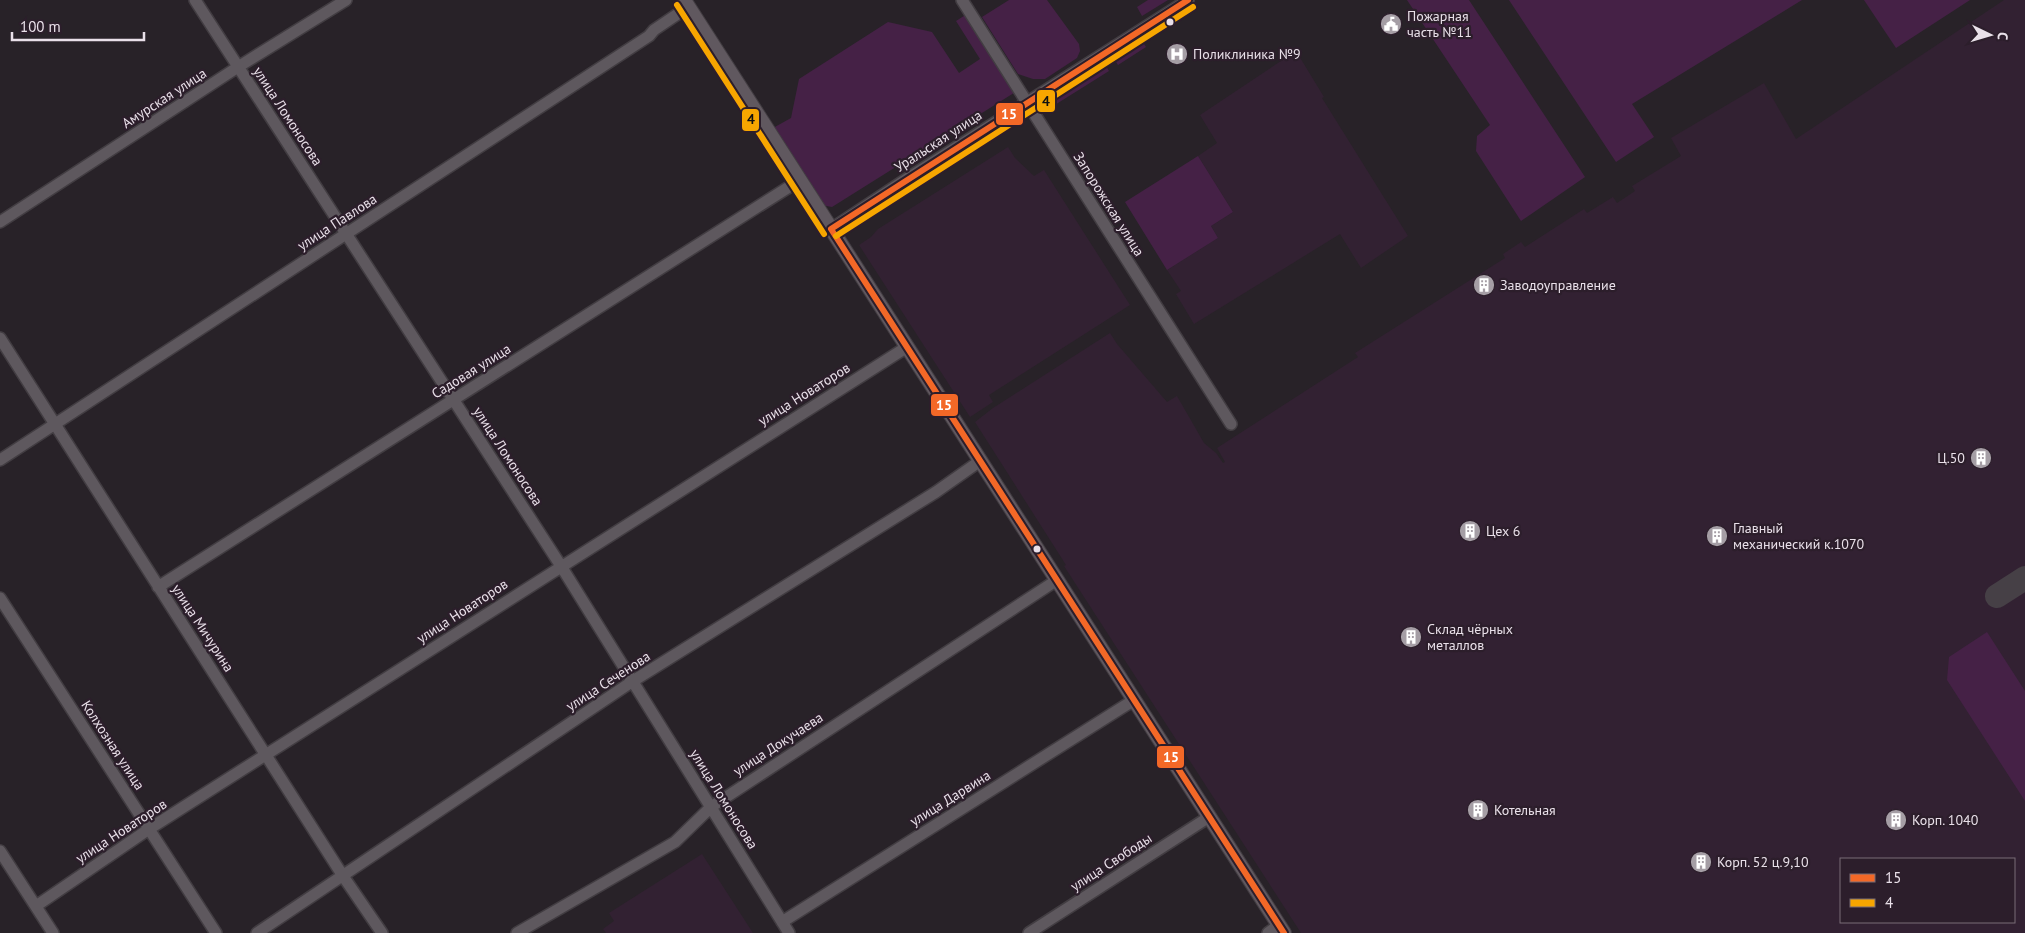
<svg xmlns="http://www.w3.org/2000/svg" width="2025" height="933" viewBox="0 0 2025 933" font-family="'PT Sans',sans-serif">
	<rect width="100%" height="100%" fill="#282228"/>
	<!-- built -->
	<path fill="#322132" fill-rule="evenodd" d="M2004 0H2025V933H1301L1064 566 1066 565 975 422 993 408 1110 333 1117 344 1167 402 1177 396 1204 443 1216 453 1223 463 1225 462 1217 448 1358 357 1355 353 1505 258 1503 254 1521 242 1525 247 1584 209 1587 213 1613 197 1617 203 1635 191 1632 186 1681 156 1671 138 1764 83 1796 139ZM1841 859H2014V922H1841Z
		M1296 51 1324 97 1322 98 1408 236 1361 268 1340 234 1194 324 1176 294 1181 291 1167 270 1218 238 1211 226 1233 212 1198 156 1217 143 1200 115Z
		M1008 147 1015 158 1034 176 1044 170 1130 305 989 395 993 402 970 417 859 245 871 237 878 229Z
		M702 854 753 933H606L603 929 614 921 609 913Z"/>
	<!-- green -->
	<path fill="#452146" d="M1009 0H1047L1079 44 1080 51 1077 58 1045 79H1033L1018 74 982 17Z
		M1148 0H1168L1142 16 1137 7Z
		M1407 0H1469L1585 177 1521 221 1476 151 1477 136 1490 125Z
		M1509 0H1802L1632 104 1654 137 1616 162Z
		M1864 0H1970L1896 48Z
		M967 14 1017 91 832 207 821 205 773 128 791 118 799 79 888 22 932 32 959 73 980 59 956 21Z
		M1142 41 1146 47 1118 65 1111 54 1120 47 1124 53Z
		M1102 59 1109 71 1042 113V101L1045 95Z
		M1198 156 1233 212 1211 226 1218 238 1167 270 1125 202Z
		M1987 632 2025 691V801L1947 680 1949 657Z"/>
	<g fill="none" stroke-linecap="round" stroke-linejoin="round">
		<!-- taxiway -->
		<path stroke="#464046" stroke-width="24" d="M1997 596 2025 578"/>
		<!-- minor casing -->
		<g stroke="#423d42" stroke-width="14">
			<path id="minor" d="M195 0 561 566 789 933
				M962 0 1231 424
				M0 222 238 67 346 0
				M831 229 908 178 1188 0
				M0 338 343 876 382 933
				M0 460 649 36 654 30 688 7
				M158 587 800 180
				M0 598 216 933
				M0 851 53 933
				M36 906 149 829 907 347
				M782 922 1134 700
				M257 933 633 681 936 492 980 461
				M517 933 675 842 711 807 1057 580
				M1029 933 1209 817
				M1268 933 1279 925"/>
		</g>
		<!-- major casing -->
		<g stroke="#423d42" stroke-width="16">
			<path id="major" d="M684 0 1284 933"/>
		</g>
		<!-- minor -->
		<use href="#minor" stroke="#5e585e" stroke-width="11"/>
		<!-- major -->
		<use href="#major" stroke="#60585f" stroke-width="14"/>
		<!-- bus-1 casing -->
		<g stroke="#2c1e2b" stroke-width="10">
			<path id="bus-1" d="M831 229 1284 933
				M831 229 1188 0"/>
		</g>
		<!-- bus-2 casing -->
		<g stroke="#2c1e2b" stroke-width="10">
			<path id="bus-2" d="M677 5 824 234
				M836 236 1193 7"/>
		</g>
		<!-- bus-1 -->
		<use href="#bus-1" stroke="#f36827" stroke-width="6"/>
		<!-- bus-2 -->
		<use href="#bus-2" stroke="#f7a600" stroke-width="6"/>
	</g>
	<!-- icons -->
	<defs>
		<g id="civic-disc" transform="scale(1.125)"><circle r="9.5" fill="#a59ea5" stroke="#2c1e2b"/><path d="M-.6-6.5H3V-4.5H.6V-3L4-1V1h2V6H-6V1h2V-1L-.6-3ZM-1.2 2.5V6h2.4V2.5Z" fill="#fff"/></g>
		<g id="hospital-disc" transform="scale(1.125)"><circle r="9.5" fill="#a59ea5" stroke="#2c1e2b"/><path d="M-5-5h3v3.5h4V-5h3V5h-3V1.5h-4V5h-3Z" fill="#fff"/></g>
		<g id="building-disc" transform="scale(1.125)"><circle r="9.5" fill="#a59ea5" stroke="#2c1e2b"/><path d="M-4-6H4V6H1V3H-1V6H-4ZM-2.5-4.3h1.7v1.8h-1.7ZM.8-4.3h1.7v1.8H.8ZM-2.5-1h1.7V.8h-1.7ZM.8-1h1.7V.8H.8Z" fill="#fff"/></g>
	</defs>
	<g fill-rule="evenodd">
		<use href="#civic-disc" x="1391" y="24"/>
		<use href="#hospital-disc" x="1177" y="54"/>
		<use href="#building-disc" x="1484" y="285"/>
		<use href="#building-disc" x="1981" y="458"/>
		<use href="#building-disc" x="1470" y="531"/>
		<use href="#building-disc" x="1717" y="536"/>
		<use href="#building-disc" x="1411" y="637"/>
		<use href="#building-disc" x="1478" y="810"/>
		<use href="#building-disc" x="1896" y="820"/>
		<use href="#building-disc" x="1701" y="862"/>
	</g>
	<!-- markers -->
	<g fill="#e9e0e9" stroke="#2c1e2b" stroke-width="2">
		<circle cx="1170" cy="22" r="4.5"/>
		<circle cx="1037" cy="549" r="4.5"/>
	</g>
	<g text-anchor="middle" stroke-width="4.5" stroke-linejoin="round" paint-order="stroke">
		<!-- poi labels -->
		<g font-size="14" fill="#e9e0e9" stroke="#2c1e2b" text-anchor="start">
			<text x="1407" y="21">Пожарная<tspan x="1407" dy="16">часть №11</tspan></text>
			<text x="1193" y="59">Поликлиника №9</text>
			<text x="1500" y="290">Заводоуправление</text>
			<text x="1965" y="463" text-anchor="end">Ц.50</text>
			<text x="1733" y="533">Главный<tspan x="1733" dy="16">механический к.1070</tspan></text>
			<text x="1486" y="536">Цех 6</text>
			<text x="1427" y="634">Склад чёрных<tspan x="1427" dy="16">металлов</tspan></text>
			<text x="1494" y="815">Котельная</text>
			<text x="1912" y="825">Корп. 1040</text>
			<text x="1717" y="867">Корп. 52 ц.9,10</text>
		</g>
		<!-- street labels -->
		<g font-size="14" fill="#e9e0e9" stroke="#2c1e2b">
			<text transform="translate(164 98) rotate(-33)" y="5">Амурская улица</text>
			<text transform="translate(288 116) rotate(57)" y="5">улица Ломоносова</text>
			<text transform="translate(938 141) rotate(-33)" y="5">Уральская улица</text>
			<text transform="translate(1109 204) rotate(58)" y="5">Запорожская улица</text>
			<text transform="translate(337 222) rotate(-33)" y="5">улица Павлова</text>
			<text transform="translate(471 371) rotate(-32)" y="5">Садовая улица</text>
			<text transform="translate(804 394) rotate(-32)" y="5">улица Новаторов</text>
			<text transform="translate(508 456) rotate(57)" y="5">улица Ломоносова</text>
			<text transform="translate(462 611) rotate(-33)" y="5">улица Новаторов</text>
			<text transform="translate(203 628) rotate(57)" y="5">улица Мичурина</text>
			<text transform="translate(608 681) rotate(-33)" y="5">улица Сеченова</text>
			<text transform="translate(778 744) rotate(-33)" y="5">улица Докучаева</text>
			<text transform="translate(113 745) rotate(57)" y="5">Колхозная улица</text>
			<text transform="translate(950 798) rotate(-32)" y="5">улица Дарвина</text>
			<text transform="translate(724 799) rotate(58)" y="5">улица Ломоносова</text>
			<text transform="translate(121 831) rotate(-33)" y="5">улица Новаторов</text>
			<text transform="translate(1111 862) rotate(-33)" y="5">улица Свободы</text>
		</g>
	</g>
	<g stroke="#2c1e2b" stroke-width="2">
		<rect x="1036" y="89" width="20" height="24" rx="5" fill="#f7a600"/>
		<rect x="995" y="102" width="29" height="24" rx="5" fill="#f36827"/>
		<rect x="741" y="108" width="19" height="24" rx="5" fill="#f7a600"/>
		<rect x="930" y="393" width="29" height="24" rx="5" fill="#f36827"/>
		<rect x="1156" y="745" width="29" height="24" rx="5" fill="#f36827"/>
	</g>
	<g font-size="14" text-anchor="middle" font-weight="bold" fill="#fff">
		<text x="1009" y="119">15</text>
		<text x="944" y="410">15</text>
		<text x="1171" y="762">15</text>
	</g>
	<g font-size="14" text-anchor="middle" font-weight="bold" fill="#111">
		<text x="1046" y="106">4</text>
		<text x="751" y="124">4</text>
	</g>
	<!-- legend -->
	<rect x="1840" y="858" width="175" height="65" fill="#2c1e2b" stroke="#786c77"/>
	<rect x="1850" y="874" width="25" height="8" fill="#f36827" stroke="#786c77"/>
	<text x="1885" y="883" font-size="15" fill="#e9e0e9">15</text>
	<rect x="1850" y="899" width="25" height="8" fill="#f7a600" stroke="#786c77"/>
	<text x="1885" y="908" font-size="15" fill="#e9e0e9">4</text>
	<!-- north arrow -->
	<g transform="translate(1990 35) rotate(95)" stroke="#2c1e2b" stroke-width="4" paint-order="stroke">
	<path d="M0-4L9 19L0 12L-9 19Z" fill="#e9e0e9"/>
	<text y="-8" font-size="14" font-weight="bold" text-anchor="middle" fill="#e9e0e9">С</text>
	</g>
	<!-- scale -->
	<path d="M12 32v8h132v-8" fill="none" stroke="#e9e0e9" stroke-width="2.5"/>
	<text x="20" y="32" font-size="15" fill="#e9e0e9" stroke="#2c1e2b" stroke-width="4" paint-order="stroke">100 m</text>
</svg>
